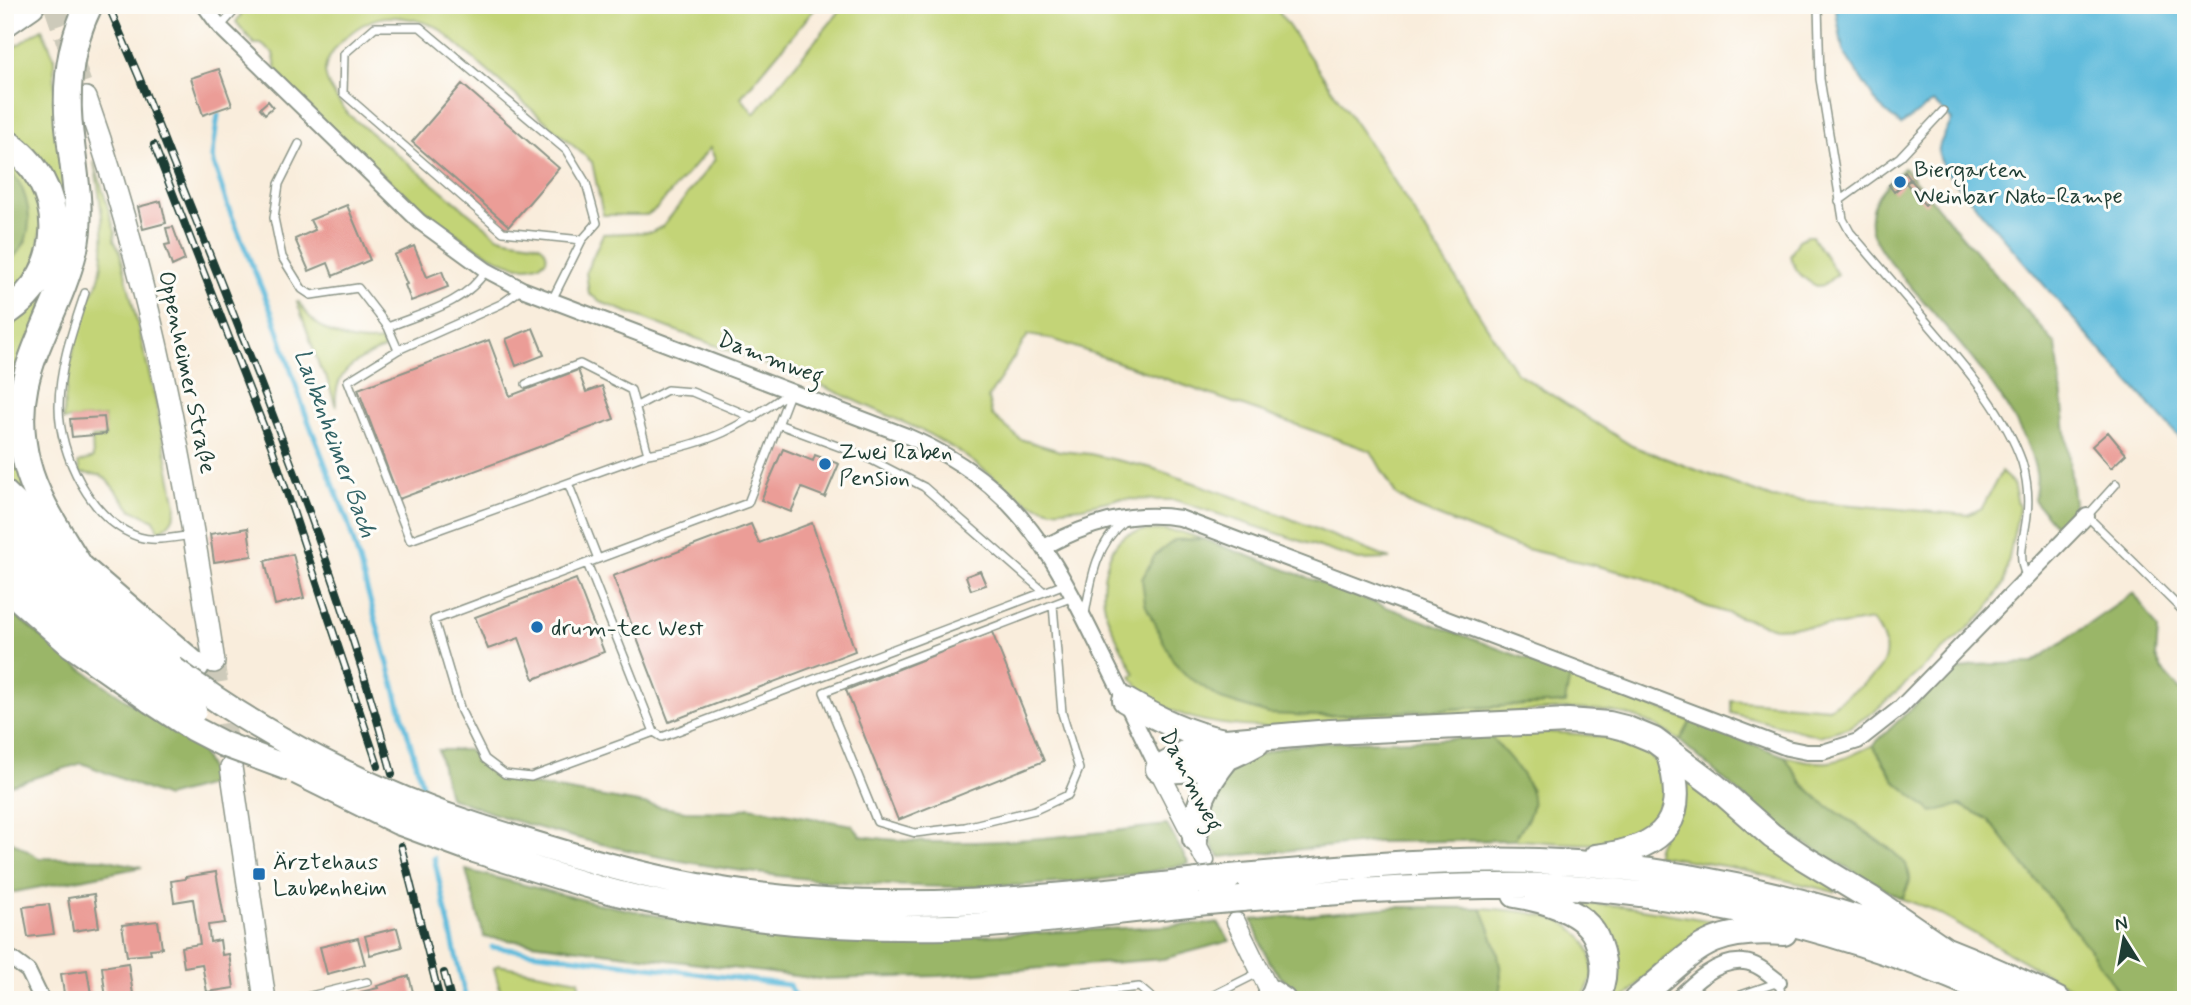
<svg xmlns="http://www.w3.org/2000/svg" width="2191" height="1005" viewBox="0 0 2191 1005" font-family="Mynerve,sans-serif">
	<rect width="100%" height="100%" fill="#fdfcf7"/>
	<filter id="ink" filterUnits="userSpaceOnUse"><feTurbulence type="fractalNoise" baseFrequency=".0143" numOctaves="2"/><feDisplacementMap in="SourceGraphic" scale="14" xChannelSelector="R" yChannelSelector="G"/><feConvolveMatrix kernelMatrix="1 2 1 2 8 2 1 2 1" color-interpolation-filters="sRGB"/></filter>
	<filter id="wash" filterUnits="userSpaceOnUse"><feTurbulence type="fractalNoise" baseFrequency=".00686" numOctaves="4" result="noise"/><feDisplacementMap in="SourceGraphic" scale="28" xChannelSelector="R" yChannelSelector="G"/><feGaussianBlur stdDeviation="1.57" result="paint"/><feColorMatrix in="noise" values="0 0 0 0 0 0 0 0 0 0 0 0 0 0 0 0 0 1.4 0 .05"/><feComposite in="paint" operator="in"/></filter>
	<g filter="url(#wash)">
		<rect width="100%" height="100%" fill="#f9eddc"/>
		<!-- green -->
		<path fill="#c3d477" stroke="#718856" stroke-width="2" d="M247 5H818L741 97 754 114 845 5H1274L1382 162 1516 372 1632 446 1772 498 1968 515 1982 508 2001 472 2013 483 2019 508 2004 583 1985 613 1875 711 1850 727 1819 736 1731 713V700L1829 708C1863 683 1909 665 1872 620L1841 625 1775 628 1705 606 1642 577 1514 546 1415 507 1396 495 1371 451 1052 339 1028 335 988 398 992 415 1020 439 1060 451 1090 454 1152 468 1254 504 1390 559 1359 560 1175 500 1117 499 1082 507 1052 510 1029 503 961 453 925 432 825 387 603 303 589 294 586 272 603 234 652 232 663 226 715 159 710 148 657 208 647 215H603L592 162 437 27C397 12 371 10 339 44 333 51 325 62 325 72 327 88 340 103 349 115 398 155 447 195 496 235 508 245 552 235 546 260 541 264 535 267 527 267 472 267 336 132 293 92L277 71 273 53 261 44H254L236 22Z
			M42 29 54 57 55 98 69 207 38 323 27 502 5 481V323L62 218 5 134V53Z
			M5 153 23 166 43 211 36 267 5 304V266L26 242 12 171 5 166Z
			M94 161 115 231 114 240 120 251 156 402 176 506C175 519 169 527 158 531L154 520 132 510 106 479 100 475 80 473 78 463 93 458 92 438 105 437 104 417 63 420C66 380 74 337 89 299 91 294 95 290 97 285 110 247 100 200 94 161Z
			M1807 236H1812L1837 274 1824 285 1817 286C1803 280 1795 271 1790 256L1799 240Z
			M297 302H299C315 331 349 346 382 341L384 349C355 361 333 371 336 407L326 376 320 368Z
			M1159 530 1181 532 1203 539 1175 540 1318 716 1564 703 1570 675 1691 721 1680 741C1637 712 1617 710 1566 709L1265 727C1216 726 1161 719 1131 677L1135 674C1115 633 1093 608 1108 561 1118 532 1130 531 1159 530Z
			M1549 732C1591 735 1669 734 1665 796 1664 811 1659 824 1646 832 1613 852 1552 841 1514 840L1520 830 1531 788 1491 737 1494 734Z
			M1873 745 1895 781 1960 805 1988 819 2088 947 2126 1000H2093L1928 908 1902 899C1904 894 1910 885 1910 879 1912 854 1841 817 1822 802 1806 789 1794 774 1785 756 1828 767 1834 764 1873 745Z
			M1686 775 1836 889 1835 892 1730 867 1656 855 1657 847Z
			M1579 903 1623 906 1719 922V925C1680 942 1656 964 1628 995L1620 1000H1607C1630 961 1609 928 1579 903Z
			M1481 908C1516 911 1578 911 1590 953 1596 974 1592 980 1582 998L1498 1000C1507 967 1493 938 1481 908Z
			M498 965 579 980 578 1000H503L494 968Z"/>
		<!-- forest -->
		<path fill="#9ab668" stroke="#5c7a4e" stroke-width="2" d="M5 166C25 182 34 215 26 239 23 249 12 259 5 266Z
			M1904 168 2056 345 2074 503 2066 524 2059 530 2034 500C2035 492 2038 482 2036 473 2026 414 1952 334 1912 288 1900 273 1877 250 1872 231 1865 203 1885 185 1904 168Z
			M1203 539 1570 675 1565 703 1318 716 1268 714 1221 699 1186 675 1173 661 1145 604 1142 579 1155 555 1175 540Z
			M2134 593 2158 629 2156 657 2162 670 2180 690 2186 692V1000H2126L2122 997 2088 947 1988 819 1960 805 1932 812 1895 781 1873 745 1945 676 1972 665 2032 663Z
			M5 607 80 668 201 751 217 783 166 797 82 763 5 787Z
			M1691 721 1785 756 1802 784 1821 801 1890 849 1906 864 1910 879 1902 899 1797 839 1768 818 1680 741Z
			M1491 737C1506 754 1536 783 1532 806 1530 819 1521 829 1514 840L1375 842 1220 857C1207 844 1206 826 1209 808 1210 801 1215 795 1218 789 1250 735 1330 743 1384 741 1420 740 1455 739 1491 737Z
			M438 750H469L483 767 499 779 685 811 732 812 749 807 852 825 861 836C962 851 1066 836 1167 825L1189 864C1164 868 1145 874 1118 877 923 902 707 878 519 822 495 815 472 805 449 797Z
			M5 828 8 839 39 858 103 859 142 867 15 892H5Z
			M466 870 595 903 699 924 794 934 906 940 1218 923 1230 941 1163 959 938 976 819 979 484 937Z
			M1395 907 1481 908C1493 937 1507 967 1498 1000H1312C1272 978 1267 960 1252 920Z"/>
		<!-- water -->
		<path fill="#5ebbdc" stroke="#3e7c88" stroke-width="2" d="M1835 5H2186V445L2087 335 1945 170C1932 146 1942 142 1952 120L1933 102 1901 125 1879 106 1843 51Z"/>
		<g fill="none" stroke-linecap="round" stroke-linejoin="round">
			<!-- stream -->
			<path stroke="#5ebbdc" stroke-width="5" d="M218 115 212 157 228 207 274 318 304 410 348 522 423 788
				M434 858 466 1000
				M492 947 789 985 797 1000"/>
		</g>
		<g id="blocks">
			<!-- building -->
			<path fill="#eb9d97" d="M219 69 232 105 203 115 191 78Z
				M462 84 559 168 509 226 412 142Z
				M268 101 273 107 265 114 260 108Z
				M1905 172 1910 179 1894 192 1889 185Z
				M1911 180 1929 201 1925 205 1906 183Z
				M161 201 166 223 143 229 138 207Z
				M347 205 370 260 333 276 328 263 309 271 295 239 315 230 310 220Z
				M173 227 185 260 172 266 165 245 170 244 166 228Z
				M414 246 427 277 442 271 448 287 411 301 405 285 407 284 394 255Z
				M533 328 544 355 516 366 506 339Z
				M489 340 510 396 578 370 586 392 602 386 614 419 399 499 358 389Z
				M104 417 106 434 72 437 70 419Z
				M2108 432 2126 454 2111 468 2092 446Z
				M783 449 813 461 815 455 839 464 825 497 802 488 791 512 761 500Z
				M812 523 855 651 669 722 613 576 751 524 759 543Z
				M248 528 252 556 214 562 210 534Z
				M293 554 304 598 275 605 265 561Z
				M980 571 986 585 971 590 966 576Z
				M576 579 604 652 534 679 519 638 488 649 475 617Z
				M992 632 1044 761 898 820 846 690Z
				M216 872 225 923 208 925 209 932 210 942 220 940 222 955 229 954 234 988 207 992 202 964 184 967 181 947 200 944 193 899 174 902 171 881 185 879V877Z
				M94 894 99 927 73 931 68 898Z
				M49 904 54 934 28 937 23 907Z
				M158 921 162 948 150 949 151 954 127 956 122 925Z
				M397 928 402 947 370 955 365 936Z
				M358 938 365 964 327 974 320 947Z
				M128 963 133 994 106 999 102 967Z
				M87 970 92 1000H65L61 974Z
				M409 976 415 1000H364L361 992 378 988 377 986Z"/>
		</g>
	</g>
	<g filter="url(#ink)">
		<use href="#blocks" fill-opacity="0" stroke="#8c9588" stroke-width="2"/>
		<g fill="none" stroke-linecap="round" stroke-linejoin="round">
			<!-- secondary-tunnel -->
			<path stroke="#cdcaba" stroke-width="21" stroke-dasharray="21 10" stroke-linecap="butt" d="M54 5 86 98
				M214 662 229 757"/>
			<!-- service casing -->
			<g stroke="#8c9588" stroke-width="10">
				<path id="service" d="M1818 5 1820 79 1843 219 1850 232C1877 263 1903 294 1930 326 1965 367 2004 411 2022 462 2027 479 2029 497 2027 515 2025 536 2016 558 2027 577
					M220 27 240 5
					M299 144 279 184 274 218 282 257 302 289 311 295 358 288 388 327C422 313 467 303 486 270
					M1839 201 1900 157 1943 111
					M522 289 501 304 398 350 348 381 410 540 648 454C711 443 740 428 791 391L748 503 434 620 461 711 485 759 505 774 531 777 654 732 587 563
					M85 293C73 329 59 368 59 407 59 454 91 521 139 537 155 542 176 537 192 535
					M552 300 582 240 597 223 586 183 566 150 420 27H375L344 54 343 93 503 232 582 240
					M388 327 398 350
					M526 384 580 364 631 390 648 454
					M635 407 667 390 692 392 754 418
					M778 424 864 456 924 487 1044 592
					M568 483 598 559
					M2116 484 2087 516 2186 614
					M1053 605 1062 713 1079 769 1068 795 1035 810 965 827 915 833 877 822 824 692 1073 597
					M1085 614C1091 580 1096 544 1124 521
					M654 732 662 737 1065 584
					M294 1000 367 982
					M1029 1000 1139 987 1154 1000
					M1204 1000 1260 972
					M1735 1000 1741 995 1779 982 1782 1000"/>
			</g>
			<!-- minor casing -->
			<g stroke="#8c9588" stroke-width="18">
				<path id="minor" d="M204 5 220 27 420 222 486 270 522 289 907 436C937 449 965 465 990 486 1039 528 1069 587 1097 644 1118 686 1138 727 1158 769
					M1044 547C1087 524 1130 510 1180 518L1787 748 1807 752H1823L1858 741 1900 708 2087 516
					M5 954 28 971 42 1000
					M1676 1000C1693 983 1718 959 1744 962 1757 963 1769 974 1779 982"/>
			</g>
			<!-- tertiary casing -->
			<g stroke="#8c9588" stroke-width="21">
				<path id="tertiary" d="M1158 769 1205 860
					M1236 922 1274 1000"/>
			</g>
			<!-- secondary casing -->
			<g stroke="#8c9588" stroke-width="24">
				<path id="secondary" d="M86 98C151 281 185 471 214 662
					M231 767 265 1000"/>
			</g>
			<!-- trunk casing -->
			<g stroke="#8c9588" stroke-width="28">
				<path id="trunk" d="M5 493 78 564 197 666
					M5 524 76 592 173 669
					M5 556 39 589 161 686
					M5 587 71 645 151 701
					M1125 700C1156 718 1188 734 1224 741
					M1158 769 1189 751 1225 741 1330 732 1568 721 1609 724 1625 728 1654 740 1714 785 1772 836 1804 858 1870 898 1943 948
					M1162 770C1196 773 1229 759 1257 743
					M480 827C566 854 652 881 742 893 894 914 1047 899 1198 881
					M1195 839C1197 803 1204 787 1227 758
					M471 849C513 862 555 876 598 888 711 919 833 929 950 927 1036 924 1122 910 1208 902
					M1596 857C1667 848 1691 819 1667 749
					M1230 877C1351 867 1478 853 1599 865 1761 881 1913 927 2058 1000
					M1515 895C1539 899 1579 909 1593 932 1597 938 1599 946 1601 952 1606 970 1604 985 1595 1000
					M1241 899C1323 893 1406 887 1489 886 1512 886 1535 885 1558 886 1713 896 1864 935 2006 1000
					M1271 992 1283 1000
					M1636 1000C1695 954 1701 927 1784 933"/>
			</g>
			<!-- motorway casing -->
			<g stroke="#8c9588" stroke-width="30">
				<path id="motorway" d="M5 23 31 5
					M5 142C69 183 70 272 5 313
					M71 144C75 179 82 214 74 249 54 330 4 373 27 464 36 500 59 532 78 564"/>
			</g>
			<!-- service -->
			<use href="#service" stroke="#fff" stroke-width="7"/>
			<!-- minor -->
			<use href="#minor" stroke="#fff" stroke-width="14"/>
			<!-- tertiary -->
			<use href="#tertiary" stroke="#fff" stroke-width="18"/>
			<!-- secondary -->
			<use href="#secondary" stroke="#fff" stroke-width="21"/>
			<!-- trunk -->
			<use href="#trunk" stroke="#fff" stroke-width="24"/>
			<!-- motorway -->
			<use href="#motorway" stroke="#fff" stroke-width="26"/>
			<!-- rail casing -->
			<g stroke="#1f3d34" stroke-width="8">
				<path id="rail" d="M109 7 139 77C229 307 329 535 392 774
					M154 145 272 448 378 766
					M401 846 440 1000
					M444 973 451 1000"/>
			</g>
			<!-- rail -->
			<use href="#rail" stroke="#fdfcf7" stroke-width="5" stroke-dasharray="16" stroke-linecap="butt"/>
			<!-- trunk-bridge casing -->
			<g stroke="#8c9588" stroke-width="28" stroke-linecap="butt">
				<path id="trunk-bridge" d="M173 669C265 737 371 792 480 827
					M161 686 194 711
					M151 701 192 728 223 744 291 769
					M297 772 398 822 471 849
					M1198 881 1230 877
					M1208 902 1241 899"/>
			</g>
			<!-- motorway-bridge casing -->
			<g stroke="#8c9588" stroke-width="30" stroke-linecap="butt">
				<path id="motorway-bridge" d="M71 144C64 96 67 49 89 5"/>
			</g>
			<!-- trunk-bridge -->
			<use href="#trunk-bridge" stroke="#fff" stroke-width="24"/>
			<!-- motorway-bridge -->
			<use href="#motorway-bridge" stroke="#fff" stroke-width="26"/>
		</g>
	</g>
	<!-- markers -->
	<g fill="#1f6fb2" stroke="#fdfcf7" stroke-width="2.5">
		<circle cx="1900" cy="182" r="7"/>
		<circle cx="825" cy="464" r="7"/>
		<circle cx="537" cy="627" r="7"/>
		<rect x="252" y="867" width="14" height="14" rx="3.5"/>
	</g>
	<g text-anchor="middle" stroke-width="6" stroke-linejoin="round" paint-order="stroke">
		<!-- poi labels -->
		<g font-size="23" fill="#1f3d34" stroke="#fdfcf7" text-anchor="start">
			<text x="1914" y="177">Biergarten<tspan x="1914" dy="26">Weinbar Nato-Rampe</tspan></text>
			<text x="839" y="459">Zwei Raben<tspan x="839" dy="26">Pension</tspan></text>
			<text x="551" y="635">drum-tec West</text>
			<text x="273" y="869">Ärztehaus<tspan x="273" dy="26">Laubenheim</tspan></text>
		</g>
		<!-- street labels -->
		<g font-size="23" fill="#1f3d34" stroke="#fdfcf7">
			<text transform="translate(771 357) rotate(21)" y="8">Dammweg</text>
			<text transform="translate(188 372) rotate(78)" y="8">Oppenheimer Straße</text>
			<text transform="translate(1192 780) rotate(63)" y="8">Dammweg</text>
		</g>
		<!-- water labels -->
		<g font-size="24" font-style="italic" fill="#326366" stroke="#fdfcf7">
			<text transform="translate(336 443) rotate(70)" y="8">Laubenheimer Bach</text>
		</g>
	</g>
	<!-- margin -->
	<rect width="2191" height="1005" fill="none" stroke="#fdfcf7" stroke-width="28"/>
	<!-- north arrow -->
	<g transform="translate(2124 939) rotate(349)" stroke="#fdfcf7" stroke-width="5" paint-order="stroke">
	<path d="M0-5L12 26L0 18L-12 26Z" fill="#1f3d34"/>
	<text y="-10" font-size="19" font-weight="bold" text-anchor="middle" fill="#1f3d34">N</text>
	</g>
</svg>
